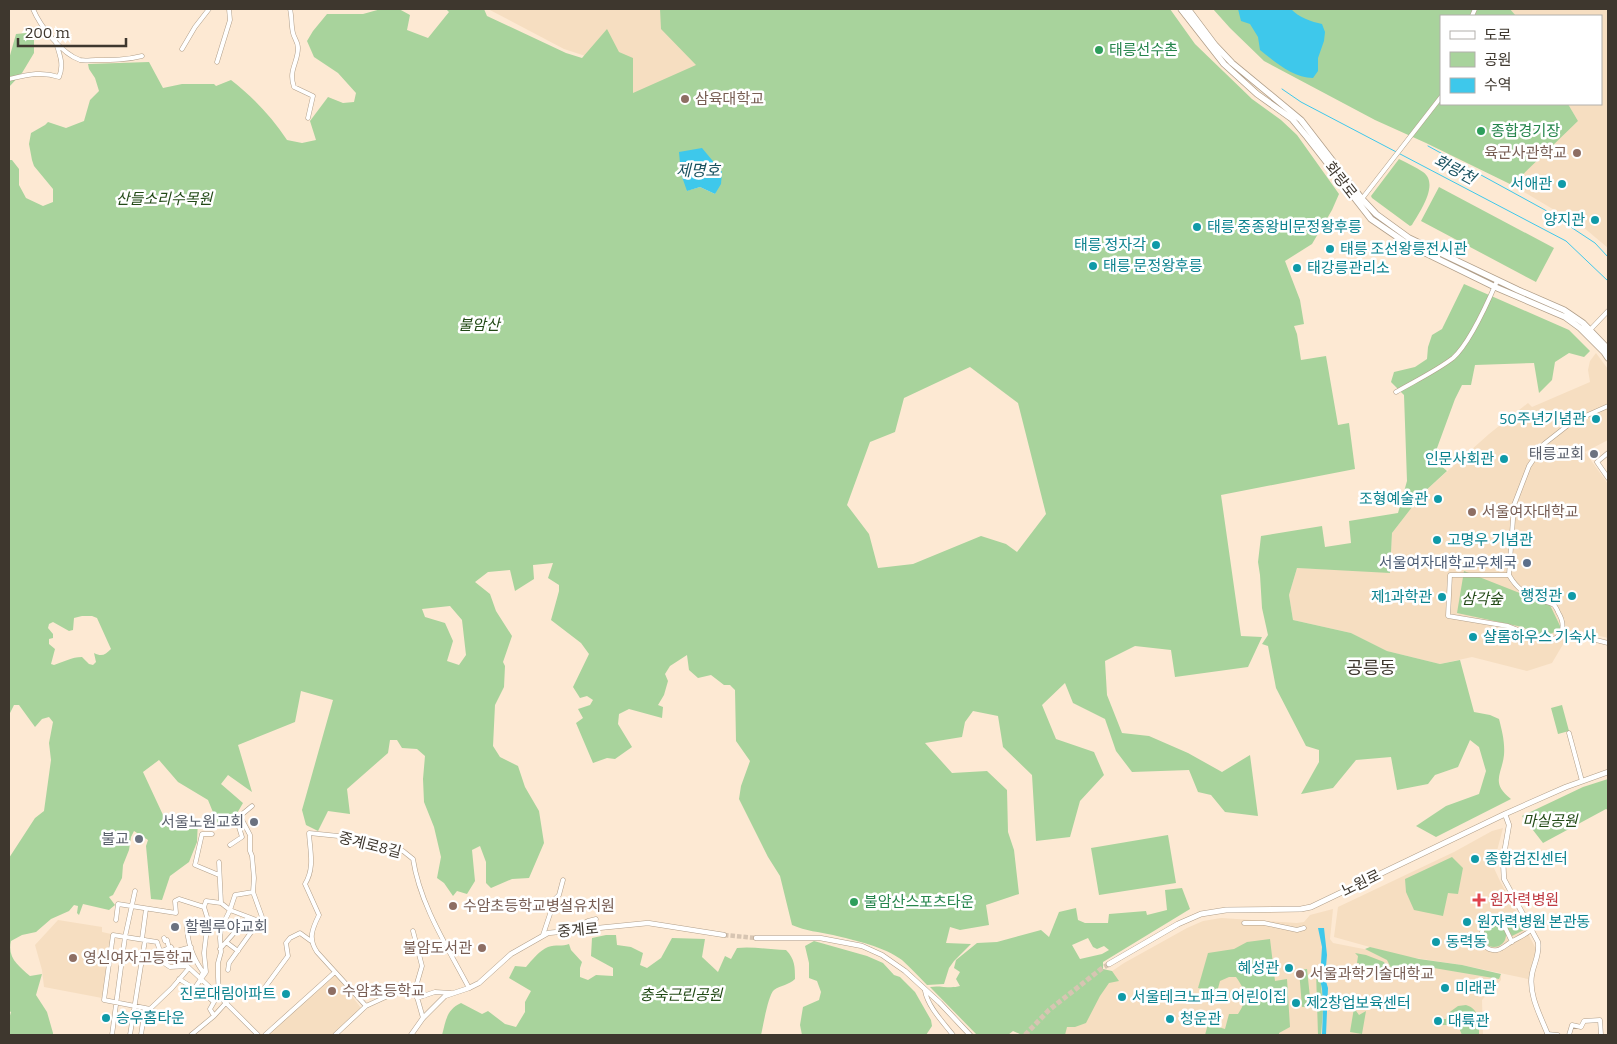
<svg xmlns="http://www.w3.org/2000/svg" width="1617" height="1044" viewBox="0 0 1617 1044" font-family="Bitter,'Noto Sans KR',serif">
	<rect width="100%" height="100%" fill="#fde9d3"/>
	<!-- built -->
	<path fill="#f6dec1" d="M488 9H680L753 131 677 198 622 68 564 49Z
		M1510 9H1608V248L1583 227 1512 185 1578 121 1568 104H1601V16H1516Z
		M1596 353 1608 369V440L1585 452 1608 484V638L1572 629 1552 663 1527 671 1472 657 1440 664 1387 651 1351 633 1293 620 1289 595 1297 568 1390 572 1392 533 1423 493 1489 434 1528 403 1532 407 1590 382 1588 370 1590 361Z
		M1503 828 1493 866 1500 881 1520 918 1536 949 1528 979 1462 965 1402 956 1334 937 1338 907 1454 852 1492 831Z
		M1333 909 1330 939 1333 943 1501 976V980L1482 1000 1483 1035H1046L1096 982 1124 963 1187 928 1203 921 1221 918 1297 923 1304 922 1310 915Z
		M58 920 102 927V932L111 934 102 998 44 987 42 970 35 945Z
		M335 974 361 1008 347 1023 333 1035H266Z"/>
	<!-- green -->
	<path fill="#a8d39c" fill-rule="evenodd" d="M381 9H399L410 15 407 30 428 38 449 12 446 9H484L487 16 566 53 582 58 607 29 619 52 633 58V93L696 65 661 29 660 9H1170L1195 44 1252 99 1281 120 1297 135 1339 194 1332 210 1312 244 1285 261 1300 300 1304 324 1294 326 1297 334 1301 360 1326 356 1338 425 1349 423 1355 469 1221 495 1241 636 1262 637 1248 667 1175 677 1171 650 1135 646 1105 661 1107 695 1122 733 1149 736 1188 753 1222 772 1250 755 1258 816 1225 812 1211 795 1198 792 1189 770 1132 772 1116 751 1105 719 1073 703 1065 683 1042 705 1056 739 1094 752 1104 775 1080 801 1070 837 1036 841 1032 775 1003 747 998 716 973 711 965 722 962 737 925 743 952 773 987 771 1007 790 1008 832 1014 850 1019 894 986 905 989 925 960 930 950 927 946 943 971 944 954 961 949 968 944 984 927 985C919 977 911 968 902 960 885 947 854 940 833 935 819 932 806 931 792 925L780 876 768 857 739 799 741 786 750 761 736 741 735 690 730 685H724L711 675 698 678 689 670 687 655 670 666 665 674 668 681 664 695 658 705 663 707 662 718 629 709 619 714 618 724 632 747 615 759 607 758 593 763 576 723 583 718 578 709 590 705 593 700 587 696 580 698 573 687 589 654 581 643 551 620 559 591V585L548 578 553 563 533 565 534 579 515 591 510 570 488 572 475 582 490 594 496 611 512 636 503 662 505 666 504 687 495 705 493 746 500 757 518 766 525 787 539 811 544 843 529 878 512 879 491 888 486 883V862L480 846 472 850 475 881 467 894 457 891 453 896 444 883 437 878 441 857 434 827 424 802 423 779 425 756 417 749 402 748 397 740H390L388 753 347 789 350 814 328 811 318 831 306 825 302 810 333 700 301 691 295 722 238 745 252 792 228 775 221 784 243 803 229 827 217 822 208 800 178 782 159 760 143 772 163 815 198 819 197 842 189 862 170 876 162 900 151 899 146 846 148 840 134 831 131 837 129 850 123 865 122 878 113 895 109 897 115 905 109 910 83 904 79 915 77 913 78 906 74 905 69 911 51 919 36 932 22 935 11 941C7 958 19 966 30 976L42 974 36 995 47 1012 53 1033V1035H9V1019L11 1012 9 1011V858L35 818 44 811 51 760 49 743 53 722 49 717 42 719 35 727 19 705H14L9 715V160H12L19 169V185L26 198 43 206 53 202V189L34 166 32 160 29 144 31 133 45 125 48 122 66 128 84 121 90 100 99 91 95 78 89 69 88 64 149 62 163 88 182 84H214L216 86 231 80C253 97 271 116 287 140L302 143 316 140 310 121 328 97 343 103 354 102 356 93 338 73 314 57 307 41 313 31 327 14H363ZM722 172 715 194 700 187 686 191ZM970 367 1018 403 1046 514 1017 552 1006 544 981 536 913 564 878 568 869 534 847 505 870 442 895 432 904 398ZM450 606 462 620 466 655 459 665 447 661 453 641 445 623 425 617 422 609ZM82 616H92L97 618 111 649C105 655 102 657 94 653L96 662 93 665 89 664 82 657C72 657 63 662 54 665L51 664 55 649 49 644V639L53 638V634L48 628 49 624 53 622 69 631 73 630 74 618Z
		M1213 9H1510L1516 16H1441V104H1568L1578 121 1512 185 1426 143 1375 120 1264 61 1230 28Z
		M26 33 34 38V53L22 73 9 87V59L16 34Z
		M1399 159C1407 163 1416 167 1423 172 1440 184 1419 213 1412 225L1410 226 1372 198 1371 196Z
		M1439 187 1554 248 1536 282 1421 221Z
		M1464 284 1569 330 1590 351 1584 357 1569 353 1555 362 1552 380 1539 393 1534 363 1475 365 1471 385H1462L1455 399 1433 459 1447 471 1423 493 1392 533 1390 573 1297 568 1289 595 1293 620 1351 633 1387 651 1440 664 1460 660 1474 712 1490 715 1499 719C1502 731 1505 742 1504 755 1502 774 1490 783 1511 799L1436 837 1416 826 1446 806 1479 794 1486 771 1479 747 1470 740 1458 767 1435 775 1428 784 1397 790 1391 757 1356 760 1333 788 1301 794 1319 762V750L1306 746 1276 688 1268 646 1262 644 1268 635 1262 608 1260 575 1258 562 1261 536 1322 526 1325 547 1351 543 1349 521 1398 513 1407 481 1404 395 1391 382 1394 372 1415 367 1427 359 1428 347 1432 335 1442 329Z
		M1464 571 1550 605 1561 628 1544 638 1522 627 1457 613Z
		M1562 705 1569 731 1558 734 1551 708Z
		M1608 779V810L1606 809 1543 843 1522 816 1583 787Z
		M1168 835 1176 883 1099 895 1091 848Z
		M1452 857 1463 868 1458 894 1448 893 1443 916 1414 910 1406 892 1405 879Z
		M1182 888 1190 909 1103 962V969L1112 971 1119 981 1109 983 1100 996 1086 1023 1075 1027H1067L1065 1035H1022L1013 1031 1008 1035H977L930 987C939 985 950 989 960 986L956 979 960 972 954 968 956 960 977 943 997 942 1041 930 1049 937 1059 912 1076 908 1078 920 1085 923H1108L1109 914 1146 911 1147 915 1167 910 1165 890ZM1088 938 1093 947 1097 949 1104 946 1109 950 1102 954 1080 959 1072 945Z
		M1516 913 1524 927V930L1512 936 1503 921Z
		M1482 935a12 12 0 1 1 24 0a12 12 0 1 1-24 0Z
		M606 935H616L617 945 631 947 643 953 640 965 647 968 661 958 672 938 705 939 702 957 718 972 725 956 731 959 737 948C753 946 769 950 786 950 795 959 795 967 795 979 789 985 781 985 774 990 768 995 763 1027 761 1035H442C446 1021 446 1010 461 1003L482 1014 488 1011 505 1024 516 1027 525 1012V1002L531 991 509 978 515 966 526 967C532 960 540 950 548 947 555 944 563 947 569 944L571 950 582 962 580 968V977L588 980 596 975 613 976V968L591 956 592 938Z
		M1270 939 1275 981 1287 979 1290 1027 1279 1033V1035H1205L1208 1024 1225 1029 1229 1014H1238C1248 999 1246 991 1236 977H1229L1220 981 1217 992 1198 988 1208 953 1234 949 1247 942Z
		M814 941 867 956 883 963 894 975 900 977 915 992 931 1020 932 1026 926 1035H802L800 1025 803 1007 819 1000 821 992 817 981 809 978V963L805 946Z
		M1370 947 1419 959 1462 965 1501 974 1499 979 1416 965 1391 968 1387 960 1365 949Z
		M1355 953 1366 955 1384 962 1388 970 1359 965V963H1357L1358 956Z
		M1307 969 1311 1007H1302L1299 970Z
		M1316 971H1320L1323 1010 1321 1035H1318Z
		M1466 1005C1480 1009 1479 1023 1479 1035H1462L1459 1028 1454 1025H1442L1443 1019H1446L1447 1014 1458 1006Z
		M1354 1008 1359 1015 1366 1011 1362 1034 1350 1032Z"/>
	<!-- water -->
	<path fill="#3ec8eb" d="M1238 9H1291C1298 17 1312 22 1322 24L1325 32 1324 41 1318 58V71L1313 78C1293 78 1275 62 1260 50L1258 37 1250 24 1241 21Z
		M702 148 722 172 721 184 715 194 700 187 687 191 681 174 679 152Z
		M1318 928H1324L1327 955 1325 978 1328 988 1326 1035H1322L1323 1009 1322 989 1320 979 1322 947Z"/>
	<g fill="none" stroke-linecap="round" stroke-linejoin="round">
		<!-- stream -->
		<path stroke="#3ec8eb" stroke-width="1" d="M1282 89 1301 102 1566 241 1608 281
			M1428 146 1545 210 1595 243 1608 257"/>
		<!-- tertiary-tunnel -->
		<path stroke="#d7c5b2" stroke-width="4.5" stroke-dasharray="4.5 2" stroke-linecap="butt" d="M724 935 756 938"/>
		<!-- secondary-tunnel -->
		<path stroke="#d7c5b2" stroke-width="5" stroke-dasharray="5 2.5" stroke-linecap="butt" d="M1025 1035 1049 1010 1101 969 1109 964"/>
		<!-- minor casing -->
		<g stroke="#b19f8a" stroke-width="5">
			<path id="minor" d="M33 9C40 26 62 54 80 60 85 61 91 60 96 60 112 60 127 60 142 56
				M290 9C292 17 291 25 293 33 294 38 298 42 298 48 298 63 288 70 294 87L313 96 308 118
				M1472 16 1475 9
				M182 49 195 27 209 9
				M217 62 230 20 229 9
				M9 79C27 75 41 71 59 77 64 65 60 55 56 43
				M1361 200 1441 97
				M1589 331 1608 311
				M1396 392C1415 381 1436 371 1453 358 1470 343 1488 302 1497 281
				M1608 453 1597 462 1608 478
				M1509 575H1450L1448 616 1508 626 1546 641C1564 639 1566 625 1558 612 1558 611 1555 606 1554 605 1551 603 1546 602 1543 601 1527 594 1518 591 1509 575L1514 505 1529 466 1544 444 1572 422 1608 406
				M1572 634 1608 643
				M1569 733 1582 781
				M212 834H202L195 865 219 875
				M230 845 242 837 238 824 241 818 240 816 252 806
				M219 862 221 903
				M253 892 235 895 230 910 259 921
				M204 907 206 901 221 903 230 910 221 928 220 938 221 952 218 963V977L219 996
				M116 920 118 904 176 913 175 901 179 899 204 907 208 920 204 953 206 972 194 989
				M208 920 221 927
				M1244 923H1264L1297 930 1304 928
				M187 925C187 941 193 958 203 972L201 977
				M572 930 588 921 596 919
				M413 931 422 966 415 990 423 1018
				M543 935 555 899 559 895 563 880
				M164 938 165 941 167 940 169 948
				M142 939 146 909
				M226 942 238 951
				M1512 942 1503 923C1477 912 1474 953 1497 950 1502 949 1506 945 1511 942 1518 938 1525 935 1531 930
				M220 949 234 933 243 928 247 918
				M160 952 171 947 181 966
				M173 952 191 947
				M228 970 229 963 262 917 253 892 254 878 252 856 250 851V835L241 818
				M179 979 208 997 214 1002 210 1009 214 1016
				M925 991C928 1007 943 1022 953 1035
				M417 998 435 992 451 993
				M366 1006 317 952C308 939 312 929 319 915L305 884C315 868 310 851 309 833L348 837 403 851 413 859C420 905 448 948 469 988
				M145 1008 104 1000 113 935 157 942 164 963 170 967 187 966 214 991 258 1035
				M1547 1034 1558 1035
				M112 1035 125 937 135 891
				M130 1035 145 940
				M141 1035 145 1008 150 1009 172 988 189 968
				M191 1035 214 1016 232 996 263 990 288 956 286 943 290 938 300 933 311 941
				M265 1035 335 972
				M335 1035 366 1006 390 995 415 990
				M1569 1035 1572 1025 1581 1027 1584 1021 1600 1020 1601 1035"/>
		</g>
		<!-- tertiary casing -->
		<g stroke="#b19f8a" stroke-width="5.5">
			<path id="tertiary" d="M1505 814 1509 825 1503 860 1504 879 1538 942C1540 954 1534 963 1532 974 1528 994 1541 1017 1548 1035
				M756 938H820L862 946 882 955 905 971 940 1003 970 1035
				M411 1035 423 1018 445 996 469 988 479 983 511 954 548 933 648 923 724 935"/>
		</g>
		<!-- secondary casing -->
		<g stroke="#b19f8a" stroke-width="6">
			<path id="secondary" d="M1109 964 1178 924 1201 914 1226 910 1301 909 1311 907 1505 814 1566 787 1608 772"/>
		</g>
		<!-- primary casing -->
		<g stroke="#b19f8a" stroke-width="7">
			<path id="primary" d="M1181 9 1224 64 1257 94 1292 119 1307 137 1371 219 1409 245 1495 287 1565 317 1580 328 1604 352 1608 358
				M1188 9 1215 45 1232 63 1301 120 1362 199 1376 214 1409 238 1518 290 1564 310 1583 323 1608 349"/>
		</g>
		<!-- minor -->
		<use href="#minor" stroke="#fff" stroke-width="4"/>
		<!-- tertiary -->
		<use href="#tertiary" stroke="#fff" stroke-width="4.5"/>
		<!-- secondary -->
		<use href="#secondary" stroke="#fff" stroke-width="5"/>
		<!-- primary -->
		<use href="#primary" stroke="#fff" stroke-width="5.5"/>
	</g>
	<!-- markers -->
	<g fill="#2e9e5b" stroke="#fff" stroke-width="2">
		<circle cx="1099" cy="50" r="5"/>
		<circle cx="1481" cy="131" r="5"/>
		<circle cx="854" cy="902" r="5"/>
	</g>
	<g fill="#8d6e63" stroke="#fff" stroke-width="2">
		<circle cx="685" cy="99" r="5"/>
		<circle cx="1577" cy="153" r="5"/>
		<circle cx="1472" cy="512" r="5"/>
		<circle cx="453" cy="906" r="5"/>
		<circle cx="482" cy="948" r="5"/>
		<circle cx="73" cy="958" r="5"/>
		<circle cx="1300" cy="974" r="5"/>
		<circle cx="332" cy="991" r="5"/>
	</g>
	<g fill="#0f9aa8" stroke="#fff" stroke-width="2">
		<circle cx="1562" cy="184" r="5"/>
		<circle cx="1595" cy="220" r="5"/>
		<circle cx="1197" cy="227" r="5"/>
		<circle cx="1156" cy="245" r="5"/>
		<circle cx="1330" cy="249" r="5"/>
		<circle cx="1093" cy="266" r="5"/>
		<circle cx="1297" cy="268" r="5"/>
		<circle cx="1596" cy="419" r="5"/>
		<circle cx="1504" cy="459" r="5"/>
		<circle cx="1438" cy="499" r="5"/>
		<circle cx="1437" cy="540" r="5"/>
		<circle cx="1572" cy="596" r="5"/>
		<circle cx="1442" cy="597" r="5"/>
		<circle cx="1473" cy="637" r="5"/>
		<circle cx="1475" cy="859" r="5"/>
		<circle cx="1467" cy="922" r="5"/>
		<circle cx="1436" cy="942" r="5"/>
		<circle cx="1289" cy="968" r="5"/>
		<circle cx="1445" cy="988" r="5"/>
		<circle cx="286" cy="994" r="5"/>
		<circle cx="1122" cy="997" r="5"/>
		<circle cx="1296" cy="1003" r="5"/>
		<circle cx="106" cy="1018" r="5"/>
		<circle cx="1170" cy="1019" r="5"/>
		<circle cx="1438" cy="1021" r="5"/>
	</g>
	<g fill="#6b7280" stroke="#fff" stroke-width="2">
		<circle cx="1594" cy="454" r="5"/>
		<circle cx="254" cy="822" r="5"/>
		<circle cx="139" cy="839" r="5"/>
		<circle cx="175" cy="927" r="5"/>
	</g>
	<circle fill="#5c6f8a" stroke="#fff" stroke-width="2" cx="1527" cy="563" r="5"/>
	<path fill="#e0444e" stroke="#fff" stroke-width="2" d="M1476.5 892.5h5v5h5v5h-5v5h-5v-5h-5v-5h5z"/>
	<g text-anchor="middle" stroke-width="5" stroke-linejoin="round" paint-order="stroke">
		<!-- leisure labels -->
		<g font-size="15" fill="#27864d" stroke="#fff" text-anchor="start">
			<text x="1109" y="55">태릉선수촌</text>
			<text x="1491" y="136">종합경기장</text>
			<text x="864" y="907">불암산스포츠타운</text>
		</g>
		<!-- education labels -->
		<g font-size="15" fill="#785e54" stroke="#fff" text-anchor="start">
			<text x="695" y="104">삼육대학교</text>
			<text x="1567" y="158" text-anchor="end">육군사관학교</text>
			<text x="1482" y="517">서울여자대학교</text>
			<text x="463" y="911">수암초등학교병설유치원</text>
			<text x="472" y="953" text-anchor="end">불암도서관</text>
			<text x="83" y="963">영신여자고등학교</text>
			<text x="1310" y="979">서울과학기술대학교</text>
			<text x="342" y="996">수암초등학교</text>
		</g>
		<!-- street labels -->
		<g font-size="15" fill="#3e372e" stroke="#fff">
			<text transform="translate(1341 180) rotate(52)" y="5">화랑로</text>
			<text transform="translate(370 845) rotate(14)" y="5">중계로8길</text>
			<text transform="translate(1361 883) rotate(-26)" y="5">노원로</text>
			<text transform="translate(578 930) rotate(-5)" y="5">중계로</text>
		</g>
		<!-- culture labels -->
		<g font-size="15" fill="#0d838f" stroke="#fff" text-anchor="start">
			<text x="1552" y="189" text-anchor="end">서애관</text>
			<text x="1585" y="225" text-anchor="end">양지관</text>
			<text x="1207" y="232">태릉 중종왕비문정왕후릉</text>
			<text x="1146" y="250" text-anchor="end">태릉 정자각</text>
			<text x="1340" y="254">태릉 조선왕릉전시관</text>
			<text x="1103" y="271">태릉 문정왕후릉</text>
			<text x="1307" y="273">태강릉관리소</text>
			<text x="1586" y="424" text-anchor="end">50주년기념관</text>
			<text x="1494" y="464" text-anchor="end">인문사회관</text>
			<text x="1428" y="504" text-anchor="end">조형예술관</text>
			<text x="1447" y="545">고명우 기념관</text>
			<text x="1562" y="601" text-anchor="end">행정관</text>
			<text x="1432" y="602" text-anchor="end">제1과학관</text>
			<text x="1483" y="642">샬롬하우스 기숙사</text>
			<text x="1485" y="864">종합검진센터</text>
			<text x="1477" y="927">원자력병원 본관동</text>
			<text x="1446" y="947">동력동</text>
			<text x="1279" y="973" text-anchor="end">혜성관</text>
			<text x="1455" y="993">미래관</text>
			<text x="276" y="999" text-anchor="end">진로대림아파트</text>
			<text x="1132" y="1002">서울테크노파크 어린이집</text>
			<text x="1306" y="1008">제2창업보육센터</text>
			<text x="116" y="1023">승우홈타운</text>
			<text x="1180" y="1024">청운관</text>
			<text x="1448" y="1026">대륙관</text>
		</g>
		<!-- park labels -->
		<g font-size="15" font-style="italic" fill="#224a16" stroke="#fff">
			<text x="164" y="204">산들소리수목원</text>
			<text x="479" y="330">불암산</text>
			<text x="1482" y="604">삼각숲</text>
			<text x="1550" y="826">마실공원</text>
			<text x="681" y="1000">충숙근린공원</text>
		</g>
		<!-- worship labels -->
		<g font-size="15" fill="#5b616d" stroke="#fff" text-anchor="end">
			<text x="1584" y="459">태릉교회</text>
			<text x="244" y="827">서울노원교회</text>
			<text x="129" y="844">불교</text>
			<text x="185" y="932" text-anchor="start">할렐루야교회</text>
		</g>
		<!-- service labels -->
		<g font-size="15" fill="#4e5e75" stroke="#fff" text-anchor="end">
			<text x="1517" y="568">서울여자대학교우체국</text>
		</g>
		<!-- health labels -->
		<g font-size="15" fill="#be3a42" stroke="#fff" text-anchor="start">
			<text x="1490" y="905">원자력병원</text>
		</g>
		<!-- water labels -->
		<g font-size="16" font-style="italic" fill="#1a5260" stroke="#fff">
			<text transform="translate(1455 169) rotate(28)" y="6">화랑천</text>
			<text x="698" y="176">제명호</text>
		</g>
		<!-- quarter labels -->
		<g font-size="18" fill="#3e372e" stroke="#fff">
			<text x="1371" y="674">공릉동</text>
		</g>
	</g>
	<!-- border -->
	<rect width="1617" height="1044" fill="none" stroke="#3e372e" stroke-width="20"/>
	<!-- legend -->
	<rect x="1440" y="15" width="162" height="90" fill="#ffffff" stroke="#b2afab"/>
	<rect x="1450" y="31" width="25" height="8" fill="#ffffff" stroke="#b2afab"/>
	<text x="1484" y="40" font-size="15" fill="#3e372e">도로</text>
	<rect x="1450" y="52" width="25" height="15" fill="#a8d39c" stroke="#b2afab"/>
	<text x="1484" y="65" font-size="15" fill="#3e372e">공원</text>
	<rect x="1450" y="78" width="25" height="15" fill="#3ec8eb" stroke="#b2afab"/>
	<text x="1484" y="90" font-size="15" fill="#3e372e">수역</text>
	<!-- scale -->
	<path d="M18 38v8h108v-8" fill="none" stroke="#3e372e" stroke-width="2.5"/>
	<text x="25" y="38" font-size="15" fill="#3e372e" stroke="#ffffff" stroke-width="4" paint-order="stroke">200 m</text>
</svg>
